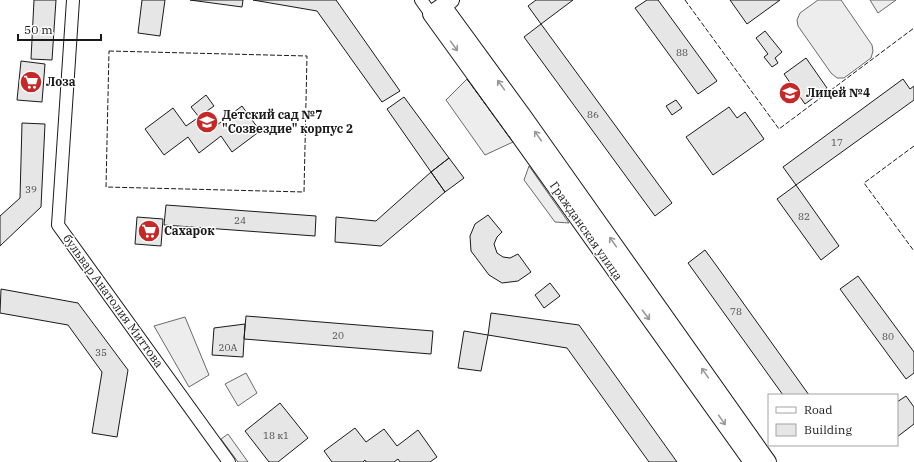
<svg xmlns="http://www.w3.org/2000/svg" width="914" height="462" viewBox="0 0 914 462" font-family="'IBM Plex Serif',serif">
	<rect width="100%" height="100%" fill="#fff"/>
	<!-- built -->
	<path fill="#ededed" stroke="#6a6a6a" d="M818 0H841L872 45 873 51 871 58 844 78H837L831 73 798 26 797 20 800 13Z
		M870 0H896L878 13Z
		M467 79 513 142 485 155 446 100Z
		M529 166 569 223 555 222 524 180Z
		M185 317 209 375 189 387 154 326Z
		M246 373 257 393 238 406 225 384Z
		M228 434 248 462H238L221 439Z"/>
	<!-- building -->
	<path fill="#e6e6e6" stroke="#1a1a1a" d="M34 0H56L52 60 31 59Z
		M142 0H165L160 36 138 33Z
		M190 0H243L242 7Z
		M253 0H336L400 91 382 102 317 11Z
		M536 0H573L541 24 528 6Z
		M647 0H658L717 81 698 94 635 8Z
		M730 0H780L747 24Z
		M541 24 672 203 655 216 524 37Z
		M765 31 782 52 775 58 778 63 772 67 764 57 768 54 756 38Z
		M806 58 827 88 805 104 784 74Z
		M21 61 45 64 42 102 17 100Z
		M903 79 910 89 914 86V100L796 185 783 167Z
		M206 95 214 106 207 111 217 125 242 106 260 131 232 152 221 136 199 153 188 137 164 155 145 129 173 108 186 126 199 117 191 107Z
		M404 97 449 158 431 172 445 192 381 246 335 242 336 217 376 221 431 172 387 109Z
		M676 100 682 108 672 115 666 106Z
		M729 107 737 118 745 112 764 139 713 175 686 137Z
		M22 123 45 124 41 207 0 246V216L20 198Z
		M449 158 464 178 445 192 431 172Z
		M796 185 839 246 821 260 777 199Z
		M166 205 316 216 315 236 164 225Z
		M488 215 502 232 497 237 494 244 497 253 503 257 510 258 518 254 531 272 518 281 502 283 489 275 471 251 470 236 475 224Z
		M137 217 163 219 161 246 135 244Z
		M705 250 716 265 809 395H783L688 263Z
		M858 276 914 352V373L906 379 840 289Z
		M550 283 560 296 544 308 535 295Z
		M1 289 78 303 128 370 117 437 92 433 102 372 68 325 0 313Z
		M491 313 579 325 677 462H649L567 348 488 335Z
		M246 316 433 331 431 354 244 339Z
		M245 324 243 357 212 355 214 328Z
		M464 331 488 335 481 371 458 368Z
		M906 396 914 407V424L897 437V402Z
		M280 403 308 438 278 462H269L245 431Z
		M355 428 366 442 384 429 397 446 418 430 437 457 430 462H400L398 459 394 462H366L365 460 363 462H332L324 451Z"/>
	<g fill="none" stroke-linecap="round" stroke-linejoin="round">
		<!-- minor casing -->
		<g stroke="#1a1a1a" stroke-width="14">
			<path id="minor" d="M73 0 58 225 229 462
				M421 0 431 14"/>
		</g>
		<!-- major casing -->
		<g stroke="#1a1a1a" stroke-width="18">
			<path id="major" d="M451 0 431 14 514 129 752 462
				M443 6 524 117 768 462"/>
		</g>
		<!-- minor -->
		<use href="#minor" stroke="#fff" stroke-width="12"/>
		<!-- major -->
		<use href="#major" stroke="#fff" stroke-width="16"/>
		<!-- fence -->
		<path stroke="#1a1a1a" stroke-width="1" stroke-dasharray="5 2" stroke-linecap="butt" d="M685 0 779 129 914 28
			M109 51 307 56 304 192 106 187Z
			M467 79 513 142
			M914 146 864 183 914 251"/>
	</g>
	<!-- one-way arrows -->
	<defs><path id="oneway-shaft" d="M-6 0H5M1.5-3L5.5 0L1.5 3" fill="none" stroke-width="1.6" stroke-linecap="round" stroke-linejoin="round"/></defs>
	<g stroke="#989898">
		<use href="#oneway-shaft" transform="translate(454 46) rotate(54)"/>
		<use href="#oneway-shaft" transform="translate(501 85) rotate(-126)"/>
		<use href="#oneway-shaft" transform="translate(538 136) rotate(-125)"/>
		<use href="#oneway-shaft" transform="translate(613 242) rotate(-125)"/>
		<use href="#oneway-shaft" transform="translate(646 315) rotate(53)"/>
		<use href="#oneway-shaft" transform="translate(705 373) rotate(-125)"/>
		<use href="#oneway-shaft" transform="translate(722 420) rotate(55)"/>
	</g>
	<!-- icons -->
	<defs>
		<g id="supermarket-disc" transform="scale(1.15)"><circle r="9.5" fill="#c62828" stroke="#fff"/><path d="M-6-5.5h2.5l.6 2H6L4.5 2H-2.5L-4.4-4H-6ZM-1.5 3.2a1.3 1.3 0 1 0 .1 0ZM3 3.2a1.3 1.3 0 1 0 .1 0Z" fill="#fff"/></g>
		<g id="school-disc" transform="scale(1.15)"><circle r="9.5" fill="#c62828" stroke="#fff"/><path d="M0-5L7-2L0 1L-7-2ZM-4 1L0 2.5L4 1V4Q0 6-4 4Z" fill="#fff"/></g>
	</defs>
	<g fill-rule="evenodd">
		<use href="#supermarket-disc" x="31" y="82"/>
		<use href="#school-disc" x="790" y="93"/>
		<use href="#school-disc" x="207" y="122"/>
		<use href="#supermarket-disc" x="149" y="231"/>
	</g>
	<g text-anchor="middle" stroke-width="3" stroke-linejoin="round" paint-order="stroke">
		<!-- number labels -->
		<g font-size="10" fill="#4d4d4d">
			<text x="682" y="56">88</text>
			<text x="593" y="118">86</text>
			<text x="837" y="146">17</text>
			<text x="31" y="193">39</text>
			<text x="804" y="220">82</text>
			<text x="240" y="224">24</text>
			<text x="736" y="315">78</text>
			<text x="338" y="339">20</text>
			<text x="888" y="340">80</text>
			<text x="228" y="351">20А</text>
			<text x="101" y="356">35</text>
			<text x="276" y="439">18 к1</text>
		</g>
		<!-- poi labels -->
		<g font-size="12" font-weight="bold" fill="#1a1a1a" stroke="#fff" text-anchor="start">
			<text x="46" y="86">Лоза</text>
			<text x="806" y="97">Лицей №4</text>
			<text x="222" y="119">Детский сад №7<tspan x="222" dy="14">"Созвездие" корпус 2</tspan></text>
			<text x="164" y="235">Сахарок</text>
		</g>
		<!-- street labels -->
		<g font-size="12" fill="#1a1a1a" stroke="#fff">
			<text transform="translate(586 231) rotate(55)" y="4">Гражданская улица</text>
			<text transform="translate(113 301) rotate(54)" y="4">бульвар Анатолия Миттова</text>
		</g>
	</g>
	<!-- legend -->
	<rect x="768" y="394" width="130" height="52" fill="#ffffff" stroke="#a3a3a3"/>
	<rect x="776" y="407" width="20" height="6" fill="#ffffff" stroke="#a3a3a3"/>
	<text x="804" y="414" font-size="12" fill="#1a1a1a">Road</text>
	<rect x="776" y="424" width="20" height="12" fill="#e6e6e6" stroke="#a3a3a3"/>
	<text x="804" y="434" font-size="12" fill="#1a1a1a">Building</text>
	<!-- scale -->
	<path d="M18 34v6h83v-6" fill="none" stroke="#1a1a1a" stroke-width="2"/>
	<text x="24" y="34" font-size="12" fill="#1a1a1a" stroke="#ffffff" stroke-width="3" paint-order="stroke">50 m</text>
</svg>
